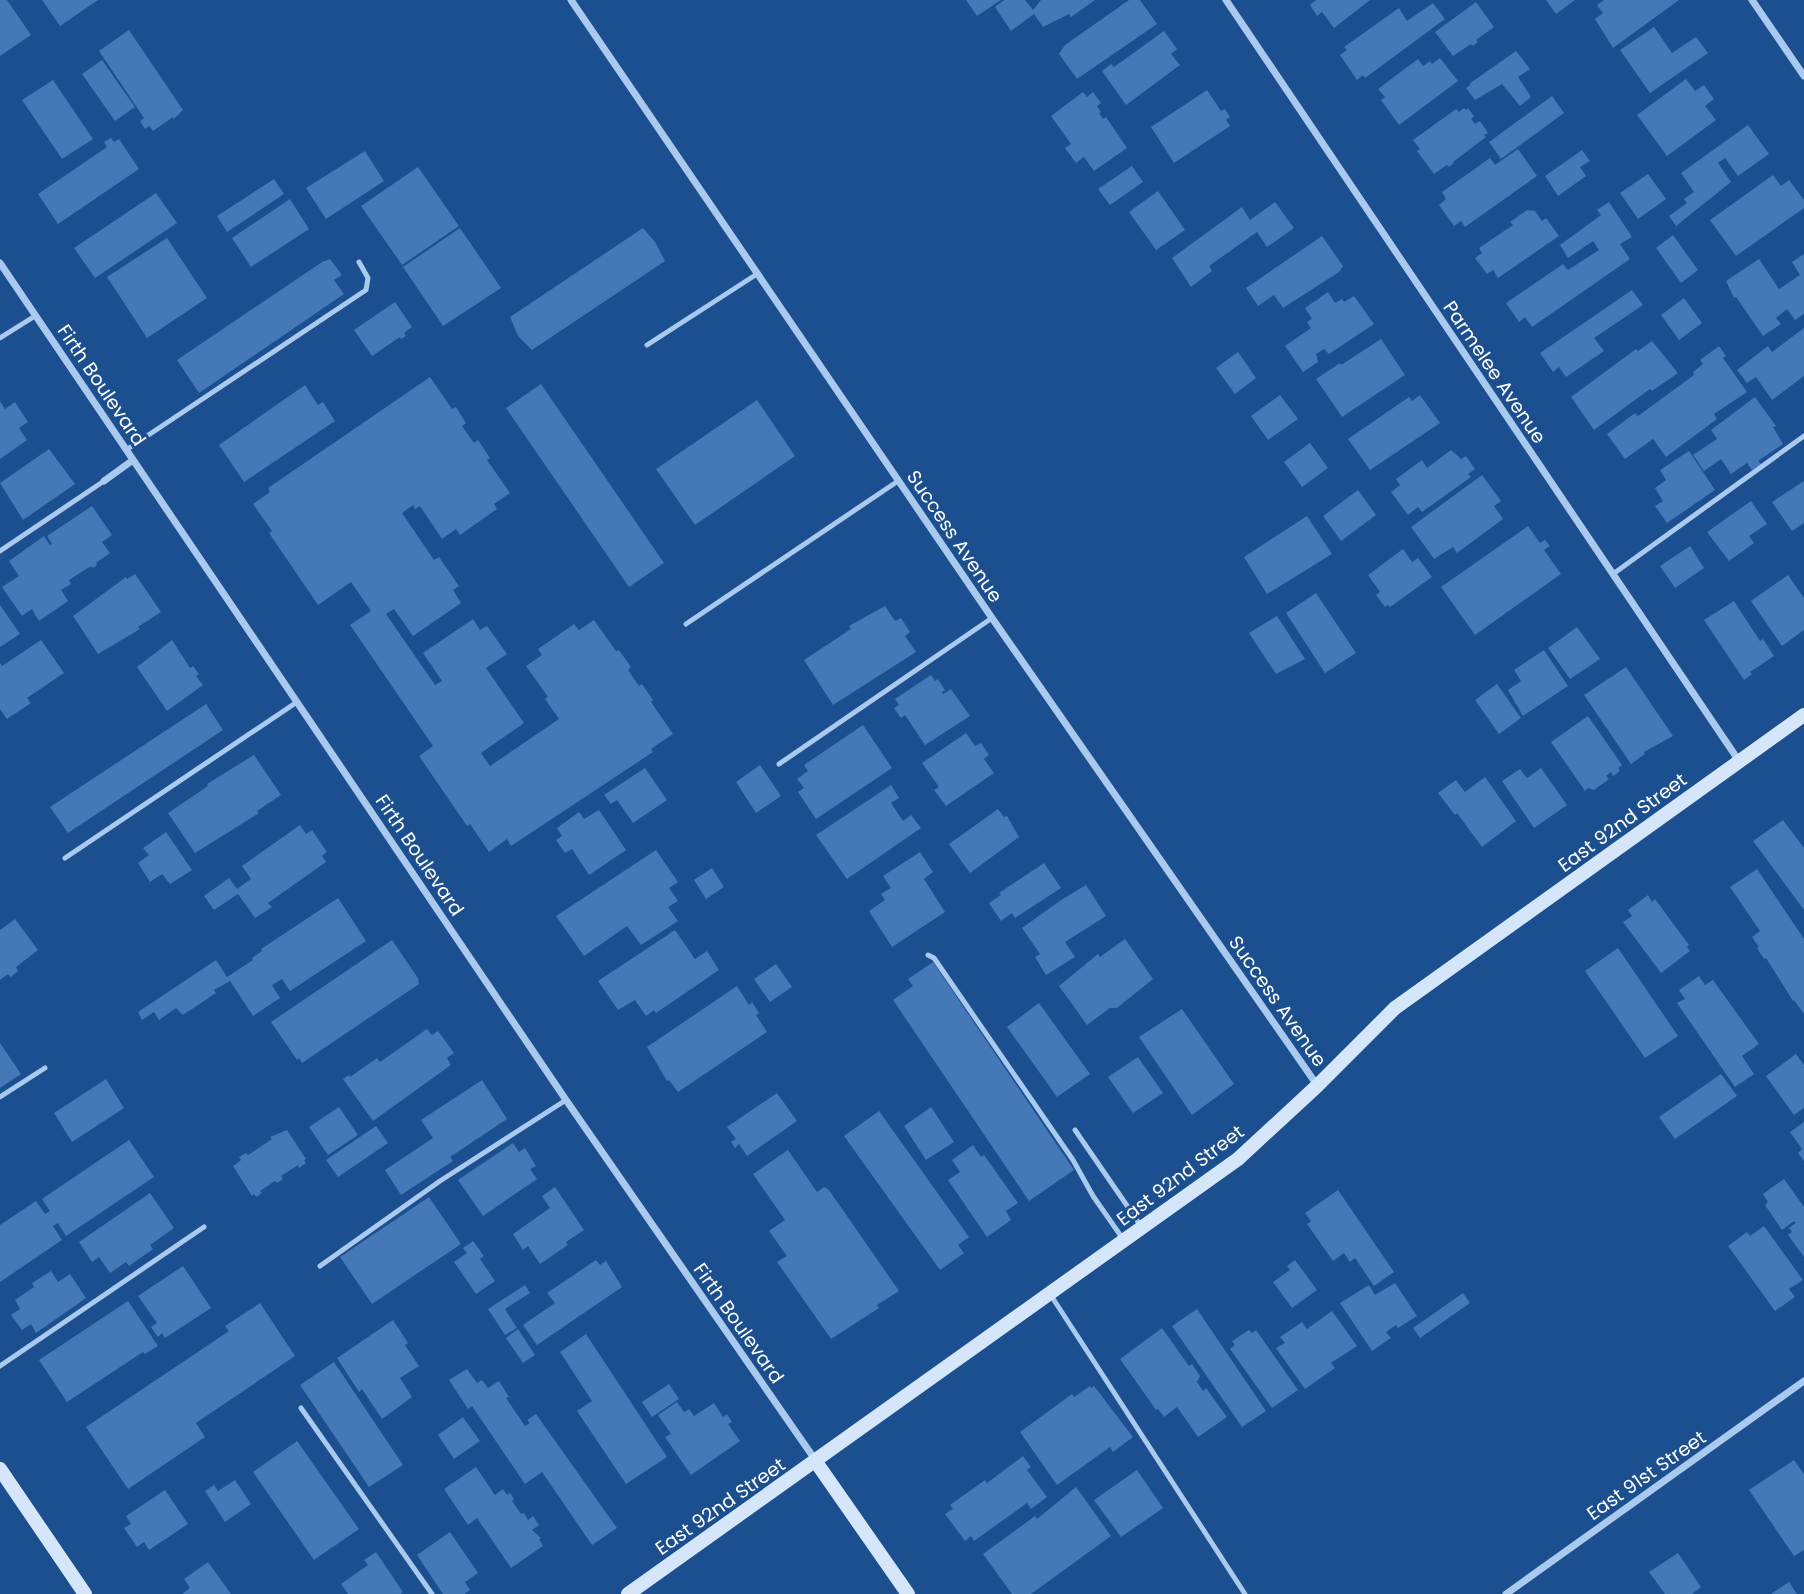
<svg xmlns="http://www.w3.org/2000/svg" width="1804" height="1594" viewBox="0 0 1804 1594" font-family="Poppins,sans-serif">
	<rect width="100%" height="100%" fill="#1b4f8f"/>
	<!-- building -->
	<path fill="#4478b7" d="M0 0H7L31 35 0 56Z
		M42 0H98L60 26Z
		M966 0H1001L977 16Z
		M1004 0H1025L1033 10 1041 0H1095L1071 17 1069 14 1043 27 1034 14 1011 31 995 7Z
		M1129 0H1140L1157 24 1077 79 1059 54 1065 45Z
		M1316 0H1370L1334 28 1322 12 1317 16 1310 5Z
		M1546 0H1575L1556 14Z
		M1604 0H1679L1613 48 1595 19 1603 13 1597 5Z
		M1476 2 1494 27 1476 40 1478 42 1473 46 1471 44 1453 56 1435 32Z
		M1433 3 1445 19 1365 78 1363 75 1357 80 1340 55 1347 50 1344 47 1399 8 1407 21Z
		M1654 27 1672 53 1696 37 1708 53 1650 93 1620 50Z
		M129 30 183 110 174 119 173 117 153 131 149 126 145 129 140 121 144 118 99 51Z
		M1164 31 1177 49 1171 54 1180 65 1126 105 1102 71 1111 64 1114 67Z
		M1516 51 1530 69 1518 77 1531 97 1520 106 1502 84 1475 100 1466 88 1470 85 1469 84Z
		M1440 58 1458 81 1399 125 1381 100 1385 97 1378 89 1418 59 1423 66 1430 61 1432 64Z
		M102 60 135 107 115 121 82 74Z
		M1686 79 1695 91 1704 85 1714 99 1705 106 1716 120 1667 156 1637 115Z
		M53 80 93 139 62 159 22 100Z
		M1207 90 1221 111 1225 109 1230 117 1226 120 1230 126 1174 163 1151 127Z
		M1083 92 1087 97 1093 92 1101 103 1097 106 1101 112 1099 113 1103 119 1106 117 1127 148 1094 171 1084 157 1076 163 1065 148 1071 144 1051 116Z
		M1552 96 1564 113 1501 159 1489 142Z
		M1464 108 1466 110 1468 108 1474 116 1471 119 1475 124 1480 121 1488 133 1484 135 1486 137 1453 162 1454 163 1449 167 1447 165 1434 174 1417 151 1420 149 1413 140 1456 109 1459 112Z
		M1748 125 1769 154 1738 176 1725 158 1718 163 1731 182 1676 226 1669 216 1687 203 1684 199 1694 192 1681 173Z
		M111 138 114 142 119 139 139 169 58 224 38 194 107 147 104 142Z
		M1518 149 1537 176 1465 227 1461 221 1454 226 1439 205 1446 199 1442 192 1490 158 1495 165Z
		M1582 150 1590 161 1580 167 1586 176 1558 196 1545 176Z
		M365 151 384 181 326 219 306 188Z
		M1132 166 1143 182 1110 205 1098 189Z
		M418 167 459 226 402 265 361 206Z
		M1648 174 1666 199 1638 219 1620 193Z
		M1773 175 1781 186 1789 180 1804 200V208L1736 256 1710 220Z
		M274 179 284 194 227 232 217 216Z
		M1158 191 1185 230 1156 250 1129 212Z
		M156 193 177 223 95 278 74 248Z
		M290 199 309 229 251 267 232 238Z
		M1275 202 1294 228 1267 247 1257 232 1209 266 1212 271 1191 287 1172 258 1242 207 1250 220Z
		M1609 202 1632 237 1620 244 1630 259 1532 327 1525 317 1519 322 1506 303 1563 264 1568 270 1599 250 1593 241 1568 258 1560 245 1601 215 1597 210Z
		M1527 210 1535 211 1542 221 1546 218 1559 236 1498 278 1493 270 1487 274 1475 258 1482 253 1479 248 1513 225 1510 222Z
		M460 228 501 288 443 326 403 267Z
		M643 228 655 242 665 261 532 350 518 336 510 317Z
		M1673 235 1698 270 1681 283 1656 248Z
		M1322 236 1343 266 1339 272 1283 308 1274 295 1258 306 1246 288Z
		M167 238 207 298 147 338 107 277Z
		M1804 254V314L1795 320 1787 309 1776 318 1781 324 1763 336 1736 297 1734 298 1726 281 1759 259 1779 289 1800 275 1792 262Z
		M330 259 342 275 334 280 344 294 199 393 177 360 322 262Z
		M1632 290 1643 305 1594 338 1604 351 1566 377 1559 367 1553 372 1540 353Z
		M1328 292 1335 303 1342 299 1344 302 1354 296 1374 324 1329 354 1324 349 1316 354 1318 362 1303 372 1285 346 1311 328 1307 322 1312 319 1305 308Z
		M1684 298 1702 323 1679 340 1661 315Z
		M395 302 412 327 404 333 406 336 401 339 400 337 372 356 354 330Z
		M1804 328V376L1772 400 1756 377 1747 383 1737 370 1768 346 1772 352Z
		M1381 339 1405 375 1342 417 1316 379 1340 363 1341 365Z
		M1652 341 1678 373 1652 391 1650 389 1594 430 1571 397 1636 349 1638 351Z
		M1719 346 1726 356 1723 358 1747 392 1714 414 1717 419 1666 457 1653 439 1625 459 1607 434 1635 413 1638 416 1694 375 1693 372 1703 364 1700 360Z
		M1238 352 1256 378 1235 394 1216 368Z
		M430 377 452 409 456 407 466 423 462 426 474 443 478 440 490 458 487 460 510 493 494 504 497 509 460 535 456 529 442 539 420 506 415 509 413 505 402 513 434 560 439 557 459 586 453 590 461 603 413 636 394 609 386 614 435 685 442 681 423 653 473 619 480 630 487 626 507 654 486 668 524 723 481 753 490 766 559 719 545 699 548 697 526 666 542 655 538 649 574 624 579 630 594 620 616 651 619 650 631 667 628 670 639 686 642 684 653 700 651 702 673 734 651 749 653 752 511 846 507 839 489 852 470 824 467 826 419 756 433 746 350 625 371 611 351 582 318 605 269 533 272 531 253 504 270 492 268 488Z
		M541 384 664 563 629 587 506 408Z
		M305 385 318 405 323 402 335 421 244 482 219 445Z
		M1280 395 1298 419 1268 440 1251 416Z
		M1420 395 1440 423 1370 470 1348 439 1409 397 1412 401Z
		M1755 397 1776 426 1773 427 1783 444 1758 461 1761 464 1752 470 1747 463 1731 474 1721 459 1704 471 1693 455 1717 439 1711 430Z
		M757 400 795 456 695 525 656 469Z
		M0 401 5 409 15 402 28 422 19 428 27 440 0 459Z
		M1310 443 1328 468 1302 487 1284 462Z
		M49 449 75 484 23 520 0 483Z
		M1451 450 1461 459 1466 456 1475 469 1468 474 1471 477 1422 512 1418 507 1408 515 1391 492 1400 485 1396 479 1422 460 1427 468Z
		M1689 451 1715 490 1667 523 1655 506 1663 501 1655 488 1666 480 1660 470Z
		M1482 475 1501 501 1494 506 1503 519 1457 553 1453 547 1434 559 1411 527Z
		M1804 481V523L1792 531 1772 502Z
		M1358 490 1376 515 1341 541 1323 516Z
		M1751 501 1767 524 1749 536 1754 543 1729 561 1707 532Z
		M92 506 112 535 102 542 110 553 96 563 97 565 93 568 91 566 69 580 71 584 61 590 68 601 39 621 32 609 22 616 2 587 19 576 9 561 44 536 50 545 52 544 47 536Z
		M1307 516 1332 554 1267 594 1244 557Z
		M1528 526 1540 543 1545 540 1550 546 1544 550 1561 574 1475 635 1441 587Z
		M1690 546 1704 568 1675 588 1660 566Z
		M1403 549 1412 562 1418 558 1432 577 1390 607 1388 605 1385 607 1376 595 1380 592 1368 575Z
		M135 574 161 612 138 627 140 629 98 654 73 616 126 577 127 579Z
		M1788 575 1804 598V630L1782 646 1751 601Z
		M1316 593 1356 653 1325 673 1286 613Z
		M1734 601 1760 641 1763 639 1774 656 1750 672 1752 674 1744 680 1704 620Z
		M0 605 20 634 0 647Z
		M885 606 895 621 901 618 910 632 905 636 916 652 833 705 804 660 851 629 849 626Z
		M1277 616 1305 659 1276 674 1249 633Z
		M1577 627 1600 659 1570 679 1548 648Z
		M41 640 64 673 27 698 31 703 7 719 0 709V663L2 666Z
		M172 640 190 668 193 666 199 674 196 676 203 685 167 711 137 667Z
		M1544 650 1568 686 1523 716 1508 690 1521 681 1514 670Z
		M1626 667 1673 736 1644 752 1645 754 1631 764 1584 695Z
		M931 675 935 681 938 679 945 690 942 692 943 694 951 689 970 716 925 745 905 715 901 718 894 708 899 705 895 699Z
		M1497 684 1521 718 1499 734 1475 700Z
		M206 704 223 730 68 833 50 807Z
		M1588 716 1622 765 1618 768 1620 771 1613 776 1611 772 1606 776 1609 779 1594 790 1588 788 1585 791 1551 742Z
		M863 725 892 768 816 819 798 792 804 788 797 779 808 771 804 765Z
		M966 733 975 746 981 743 989 755 984 759 994 773 946 806 934 790 939 787 922 763Z
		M254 755 281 795 257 811 259 813 195 853 168 813 208 786 207 784Z
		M760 765 781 796 756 813 736 782Z
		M645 768 667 800 633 823 617 800 611 804 604 795Z
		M1541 768 1567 805 1534 828 1502 781 1520 769 1527 778Z
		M1485 777 1516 821 1482 847 1457 813 1455 815 1438 793 1456 780 1465 792Z
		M891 785 899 798 891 803 903 821 911 815 921 828 847 879 816 835Z
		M998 809 1004 817 1007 816 1019 837 970 873 949 844Z
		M599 810 626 850 589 875 572 849 565 853 556 840 562 836 557 828 579 812 584 819Z
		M1783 820 1804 848V910L1753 841Z
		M300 825 306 834 312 830 327 852 322 856 326 862 268 903 272 907 255 918 238 894 214 910 204 896 229 878 237 889 251 879 242 866Z
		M166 832 192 870 170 884 162 874 150 882 138 863 149 855 143 848Z
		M656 850 678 882 669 888 678 901 668 907 678 921 641 945 627 926 584 956 556 916Z
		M920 852 933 872 924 879 945 912 892 947 869 911 885 900 881 894 891 888 883 876Z
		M1044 863 1061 888 1015 918 1012 913 1001 921 989 903 1001 895 999 893Z
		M712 868 724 887 706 899 694 880Z
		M1757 869 1804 939V1014L1794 1000 1793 1001 1766 958 1764 959 1757 948 1759 947 1752 937 1760 931 1730 887Z
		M1086 885 1106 916 1065 942 1075 957 1046 975 1035 957 1040 954 1022 928 1061 900Z
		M1648 895 1652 902 1655 899 1689 945 1687 947 1690 951 1661 973 1623 922 1632 916 1628 910Z
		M338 898 366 941 290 991 282 979 272 985 280 998 253 1016 230 981 214 990 216 993 183 1015 176 1008 159 1020 154 1012 142 1020 138 1012 216 960 227 977 253 960 252 958 262 951 261 949Z
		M15 919 38 950 16 967 18 971 11 977 8 974 0 980V930Z
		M675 930 695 959 707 951 719 970 656 1013 654 1010 646 1016 635 1000 618 1010 598 981Z
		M1125 939 1153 979 1117 1008H1110L1087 1025 1059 986 1098 954 1100 957Z
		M392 940 418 978 419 984 302 1063 299 1058 297 1060 271 1022Z
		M1618 948 1678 1036 1645 1058 1585 971Z
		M933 962 1074 1170 1029 1201 893 1000 913 986 908 979Z
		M776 964 792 987 770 1002 754 979Z
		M1699 976 1705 985 1713 980 1759 1044 1742 1056 1754 1074 1735 1087 1677 1003 1685 999 1679 990Z
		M737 986 749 1005 752 1002 759 1013 756 1015 767 1032 678 1092 669 1080 667 1081 647 1047Z
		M1039 1003 1090 1074 1057 1097 1007 1027Z
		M1182 1009 1234 1084 1192 1115 1139 1037Z
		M427 1029 432 1035 438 1031 454 1053 447 1058 451 1065 373 1121 343 1079 349 1075 350 1077 377 1058 380 1062Z
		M0 1043 21 1074 0 1088Z
		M1796 1054 1804 1065V1108L1794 1115 1766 1076Z
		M1138 1057 1163 1093 1133 1113 1108 1077Z
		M1721 1074 1737 1096 1675 1139 1659 1117Z
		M106 1079 124 1108 72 1142 54 1113Z
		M482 1080 507 1119 450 1157 453 1161 401 1195 385 1170 433 1138 421 1120Z
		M777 1093 797 1121 747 1156 739 1144 735 1148 731 1142 736 1139 727 1127Z
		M339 1107 358 1135 328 1155 309 1127Z
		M931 1107 954 1142 926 1160 904 1126Z
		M879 1111 969 1237 958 1245 964 1253 940 1270 844 1136Z
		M1804 1122V1161L1798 1153 1802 1149 1790 1132Z
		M376 1126 388 1143 338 1177 326 1160Z
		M287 1130 306 1159 304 1160 306 1163 299 1168 298 1165 281 1176 283 1179 277 1183 275 1181 260 1191 262 1193 256 1197 254 1194 252 1196 233 1166 241 1160 239 1157 246 1153 248 1155 272 1139 270 1137Z
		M129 1140 154 1177 66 1236 58 1223 53 1226 62 1240 0 1282V1225L36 1201 45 1214 50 1211 42 1199Z
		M513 1143 519 1152 525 1148 536 1166 530 1169 537 1179 483 1216 458 1180Z
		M973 1145 981 1157 984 1155 1018 1203 1006 1211 1011 1220 987 1237 948 1180 960 1172 952 1160Z
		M788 1150 817 1192 824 1187 829 1190 899 1291 877 1305 879 1308 831 1339 777 1262 787 1256 769 1231 785 1220 753 1174Z
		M1784 1179 1804 1207V1257L1788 1235 1792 1232 1789 1228 1796 1223 1794 1221 1782 1230 1765 1205 1768 1202 1763 1194Z
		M555 1187 584 1230 566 1242 568 1245 540 1264 528 1246 523 1250 513 1234 550 1208 542 1196Z
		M1338 1190 1394 1272 1374 1286 1355 1258 1350 1262 1344 1253 1333 1261 1307 1224 1311 1221 1305 1213Z
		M150 1193 174 1228 150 1245 153 1249 129 1266 126 1262 110 1273 99 1257 92 1262 79 1242Z
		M429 1197 461 1244 372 1304 340 1257Z
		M1764 1226 1803 1280 1789 1289 1795 1297 1775 1311 1728 1246 1747 1232 1750 1236Z
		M473 1241 484 1256 480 1259 495 1281 476 1294 454 1262 467 1253 463 1248Z
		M596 1260 600 1265 606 1261 622 1287 537 1345 523 1325 555 1303 547 1293Z
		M1295 1260 1317 1290 1292 1308 1273 1282 1290 1270 1287 1266Z
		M183 1266 211 1308 165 1338 162 1333 158 1337 151 1327 157 1323 138 1296Z
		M51 1271 58 1282 70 1274 86 1298 36 1333 31 1324 22 1330 11 1315 20 1309 15 1300 34 1287 32 1283Z
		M1395 1283 1417 1316 1398 1328 1396 1325 1386 1332 1391 1338 1372 1351 1340 1303 1369 1285 1375 1295Z
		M525 1285 530 1293 505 1309 517 1328 505 1335 488 1309Z
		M1463 1293 1470 1303 1420 1338 1413 1328Z
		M128 1301 158 1346 145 1354 143 1352 67 1402 39 1360Z
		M260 1303 295 1356 196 1423 205 1437 128 1489 86 1427 229 1331 225 1326Z
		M1197 1309 1266 1411 1242 1427 1172 1326Z
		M1332 1311 1357 1346 1331 1363 1335 1368 1305 1389 1276 1348 1285 1343 1280 1337 1302 1322 1307 1329Z
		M393 1320 408 1343 405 1345 419 1366 400 1378 412 1397 382 1419 362 1389 359 1392 337 1358Z
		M1162 1328 1189 1366 1192 1364 1200 1376 1197 1382 1203 1391 1206 1388 1227 1417 1198 1437 1177 1407 1164 1417 1158 1409 1156 1410 1120 1359Z
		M518 1329 535 1355 523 1363 506 1338Z
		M1249 1330 1252 1333 1256 1330 1298 1390 1272 1408 1230 1349 1235 1345 1232 1341Z
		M586 1334 667 1457 626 1484 577 1411 592 1401 560 1352Z
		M334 1362 403 1465 369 1487 300 1385Z
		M467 1369 477 1383 482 1380 488 1388 499 1381 509 1397 506 1398 525 1426 530 1423 527 1420 536 1414 617 1528 592 1545 542 1472 525 1484 472 1406 468 1409 449 1380Z
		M669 1384 679 1399 652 1417 642 1402Z
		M1090 1386 1091 1388 1094 1386 1133 1437 1113 1452 1110 1447 1057 1485 1020 1432 1072 1394 1074 1397Z
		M677 1402 684 1412 689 1409 694 1416 714 1403 723 1417 727 1414 732 1422 728 1424 740 1441 691 1475 665 1437 671 1434 658 1415Z
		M463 1417 480 1441 454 1459 438 1435Z
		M297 1441 359 1529 314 1560 253 1472Z
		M1023 1456 1031 1467 1027 1470 1047 1497 1031 1509 1027 1503 974 1541 971 1536 965 1541 945 1514 953 1509 950 1505 985 1480 987 1483Z
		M1794 1460 1804 1474V1550L1794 1556 1749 1490Z
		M476 1467 495 1495 503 1489 507 1495 510 1493 514 1499 512 1501 521 1514 524 1513 528 1520 533 1516 539 1525 532 1530 541 1538 539 1539 543 1546 511 1568 477 1518 468 1525 444 1489Z
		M1137 1470 1163 1508 1121 1537 1094 1500Z
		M235 1480 251 1504 225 1522 205 1491 214 1485 218 1491Z
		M1076 1487 1111 1536 1031 1594H1012L983 1554 1035 1516 1037 1519Z
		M165 1490 188 1524 149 1550 144 1542 137 1547 124 1528 131 1524 126 1516Z
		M450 1532 478 1573 465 1582 470 1590 464 1594H443L417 1555Z
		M376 1552 403 1592 400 1594H348L341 1584 368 1565 364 1560Z
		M1678 1553 1701 1587 1692 1594H1665L1649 1572Z
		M208 1562 231 1594H182L190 1588 184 1579Z
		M1789 1582 1797 1594H1771Z"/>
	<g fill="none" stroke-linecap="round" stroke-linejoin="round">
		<!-- lane -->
		<path stroke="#a9c9ee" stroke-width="5" d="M0 338 35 316
			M647 345 757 274
			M126 450 366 290 368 278 359 262
			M0 551 104 481
			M1613 574 1804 436
			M686 624 898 481
			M779 764 992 618
			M65 858 297 702
			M928 955 934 958 1073 1160 1093 1196 1123 1239
			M0 1097 45 1068
			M1075 1130 1141 1226
			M320 1266 440 1181 566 1100
			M1050 1294 1245 1594
			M0 1366 204 1227
			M301 1408 432 1594"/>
		<!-- street -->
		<path stroke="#a9c9ee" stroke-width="7" d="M571 0 992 618 1317 1085
			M1226 0 1739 761
			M1752 0 1804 76
			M0 263 566 1100 816 1461
			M104 481 133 460
			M1506 1594 1804 1381"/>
		<!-- secondary -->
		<path stroke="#d6e6fa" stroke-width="14" d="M816 1462 908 1594
			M0 1469 85 1594
			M628 1594 1238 1159 1317 1086 1395 1008 1804 715"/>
	</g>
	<g text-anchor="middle" stroke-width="6" stroke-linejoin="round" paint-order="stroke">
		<!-- street labels -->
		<g font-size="19" fill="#fff" stroke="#1b4f8f">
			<text transform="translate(1495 372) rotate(56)" y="7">Parmelee Avenue</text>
			<text transform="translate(102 385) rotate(56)" y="7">Firth Boulevard</text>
			<text transform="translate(955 536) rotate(56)" y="7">Success Avenue</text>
			<text transform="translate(1622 822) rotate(-36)" y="7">East 92nd Street</text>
			<text transform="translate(420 855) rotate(56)" y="7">Firth Boulevard</text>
			<text transform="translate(1278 1001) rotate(55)" y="7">Success Avenue</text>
			<text transform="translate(1180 1175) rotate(-37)" y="7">East 92nd Street</text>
			<text transform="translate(739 1323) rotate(55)" y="7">Firth Boulevard</text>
			<text transform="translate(1646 1475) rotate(-35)" y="7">East 91st Street</text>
			<text transform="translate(720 1506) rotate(-35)" y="7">East 92nd Street</text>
		</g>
	</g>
</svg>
